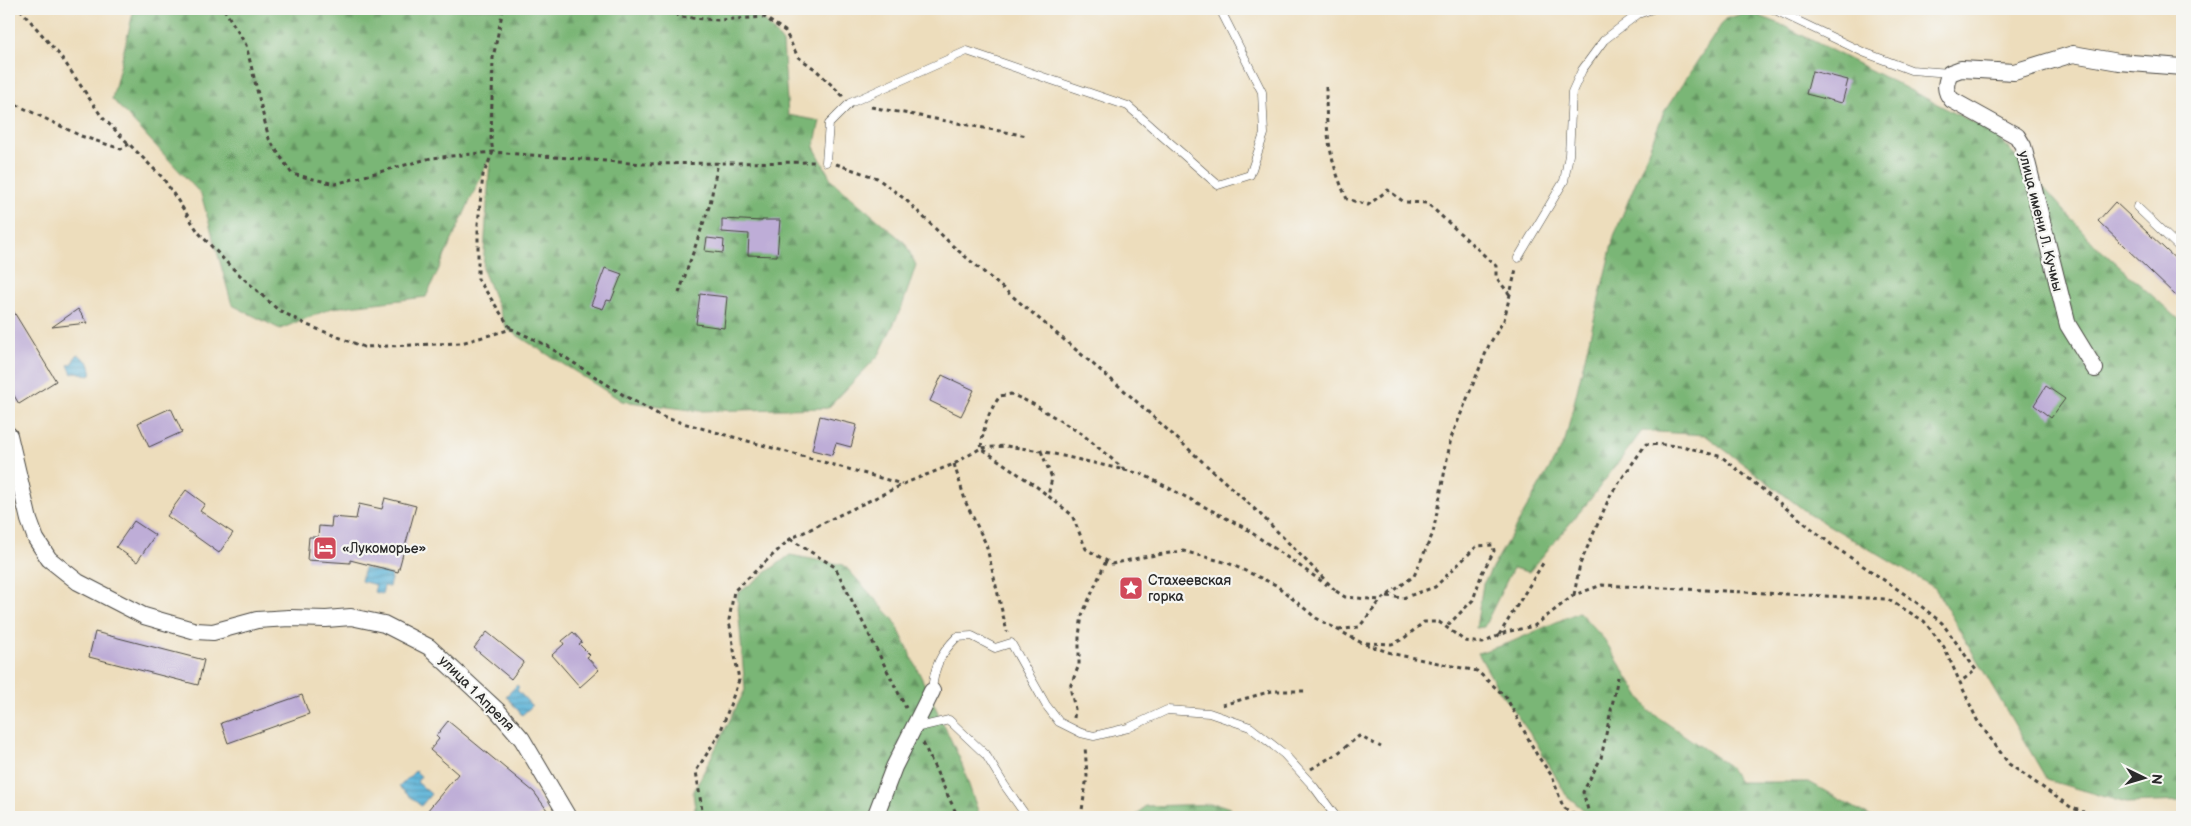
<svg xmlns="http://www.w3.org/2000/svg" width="2191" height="826" viewBox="0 0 2191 826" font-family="'Balsamiq Sans',sans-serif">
	<defs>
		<pattern id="forest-firs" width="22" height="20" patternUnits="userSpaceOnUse" patternTransform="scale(1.25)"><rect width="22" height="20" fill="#7ab676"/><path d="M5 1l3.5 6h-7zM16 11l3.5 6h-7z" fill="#649461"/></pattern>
		<pattern id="water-rules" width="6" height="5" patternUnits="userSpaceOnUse" patternTransform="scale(1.25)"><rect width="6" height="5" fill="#5ab2d7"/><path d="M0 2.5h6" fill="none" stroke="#4b91af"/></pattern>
	</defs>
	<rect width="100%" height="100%" fill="#f6f6f2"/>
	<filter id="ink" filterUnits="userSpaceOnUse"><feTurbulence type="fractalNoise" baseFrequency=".02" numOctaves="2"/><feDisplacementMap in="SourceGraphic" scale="10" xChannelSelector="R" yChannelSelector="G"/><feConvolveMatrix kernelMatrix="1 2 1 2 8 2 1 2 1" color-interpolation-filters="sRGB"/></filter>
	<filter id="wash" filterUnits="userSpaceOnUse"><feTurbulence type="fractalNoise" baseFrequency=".0096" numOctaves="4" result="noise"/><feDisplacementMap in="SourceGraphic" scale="20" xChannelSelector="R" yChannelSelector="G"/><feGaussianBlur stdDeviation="1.12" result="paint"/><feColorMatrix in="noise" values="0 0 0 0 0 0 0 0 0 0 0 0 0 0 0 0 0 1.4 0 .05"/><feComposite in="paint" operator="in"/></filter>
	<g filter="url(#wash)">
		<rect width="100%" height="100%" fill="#edddbc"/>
		<!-- forest -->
		<path fill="url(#forest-firs)" stroke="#527050" d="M134 9H735L765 21 783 43 788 115 820 121 814 147 832 181 905 243 916 265 903 304 879 355 828 408 699 411 622 401 507 329 483 270 490 157 426 297 332 308 280 329 232 305 201 194 112 99Z
			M1749 12 1778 23 1996 134 2094 244 2182 322V801L2126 803 2047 780 1935 588 1808 513 1705 435 1642 431 1589 501 1529 572 1513 568 1484 627 1476 628 1483 584 1565 441 1614 236 1664 112 1725 19Z
			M790 555 844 565 894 620 960 759 980 817H696L693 793 745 690 737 594Z
			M1579 612 1604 639 1649 711 1729 766 1739 782H1809L1871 817H1592L1566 795 1536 742 1498 689 1478 653 1509 643Z
			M1218 804 1230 808 1222 817H1135L1145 806Z"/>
		<!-- water -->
		<path fill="url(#water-rules)" stroke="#426e81" d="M78 354 89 363 92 373 89 376 77 372 72 374 68 365 73 363 74 359Z
			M364 568 392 575 389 587 384 586 382 594 374 592 376 585 361 581Z
			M517 685 519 687 517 690 532 706 522 715 506 696Z
			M415 771 421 776 417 782 431 794 421 806 399 787Z"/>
		<g id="blocks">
			<!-- building -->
			<path fill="#beadd7" d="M1812 71 1848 80 1842 103 1806 94Z
				M2115 202 2182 265V289L2176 296 2098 221Z
				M722 219 762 221V220H780L777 256 748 255 749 234 722 232Z
				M707 238 724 240 723 253 705 251Z
				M605 268 622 274 611 301 607 300 603 309 591 305Z
				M700 294 727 297 724 328 696 324Z
				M9 304 56 381 19 404 9 387Z
				M78 309 87 323 52 327Z
				M942 375 974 390 961 416 930 401Z
				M2046 386 2065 399 2051 418 2034 405Z
				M171 408 182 432 149 447 138 423Z
				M820 416 857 425 851 447 836 443 832 455 812 450Z
				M186 490 205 504 200 511 233 533 219 553 167 516Z
				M385 498 416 506 398 572 350 560V563L307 560 309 537H318L319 526 331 527 332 517 356 519 359 504 382 509Z
				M134 521 155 535 137 562 116 547Z
				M95 632 204 660 198 685 89 657Z
				M487 632 524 662 511 679 474 648Z
				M573 632 582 642 579 644 590 655 587 657 599 670 580 687 552 655 564 644 562 641Z
				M302 695 309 714 228 743 221 723Z
				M448 721 534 792 547 810 537 817H422L458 774 430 750 439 739 436 736Z"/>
		</g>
	</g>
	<g filter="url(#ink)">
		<use href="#blocks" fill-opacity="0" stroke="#484641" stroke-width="1"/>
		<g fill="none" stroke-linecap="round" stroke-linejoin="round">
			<!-- service casing -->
			<g stroke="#484641" stroke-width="9">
				<path id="service" d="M1773 9 1863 52 1911 70 1950 73
					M826 162 829 124 850 103 967 51 1128 106 1218 185 1250 175 1264 134 1262 92 1220 9
					M2137 207 2182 250
					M1518 258 1564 181 1569 155 1572 92 1582 70 1604 40 1638 14 1652 9
					M932 691C934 667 940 654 957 637L972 636 995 648 1011 643 1046 705 1059 722 1081 733 1094 736 1128 728 1167 710 1209 713 1250 727 1284 754 1314 787 1336 817
					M915 728 949 720 986 755 1005 786 1027 817"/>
			</g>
			<!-- minor casing -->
			<g stroke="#484641" stroke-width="18">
				<path id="minor" d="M2095 369 2068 325 2023 146 2017 136 1952 100C1944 91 1945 84 1950 73L1961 69 2014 72 2073 54 2119 62 2182 67
					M9 435 29 520 36 539 49 559 78 582 144 616 196 631 213 632 257 620 289 618 326 619 351 617 384 624 429 647 497 710 522 739 568 817
					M875 817 894 767 932 691"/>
			</g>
			<!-- path -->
			<path stroke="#484641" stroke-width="3" stroke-dasharray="4 4" stroke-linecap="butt" d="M20 9 62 58 102 117 163 178 199 233 229 265 277 309 307 325 364 347 461 343 512 329 546 345 625 396 665 418 902 484
				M224 9 246 45 269 139 292 174 335 184 431 158 493 152 643 164 815 162
				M503 9 493 58 491 139 493 152 483 175 478 224V279L511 329
				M669 9 680 17 718 20 764 17 785 31 798 57 815 69 843 96
				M1326 87C1326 131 1328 158 1347 199L1368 205 1388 190 1404 202 1427 203 1496 266V277L1510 295
				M9 101 81 136 121 149 129 144
				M871 107 1027 136
				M836 164 877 178 906 200 954 247 1126 392 1183 444 1259 513 1336 591
				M679 293 710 204 718 162
				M1041 451 1052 478 1048 496
				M954 464 966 503 986 544 1007 632
				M1125 470 1082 434 1033 404 1011 394 1000 396C988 412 983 429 981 448L1037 487 1072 515 1086 549 1112 564 1143 557 1183 551 1228 563 1276 585 1316 618 1362 643 1394 654 1477 671 1506 697 1537 755 1552 776 1563 807 1578 817
				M790 539 835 567 906 708
				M1336 591 1345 597 1381 600 1414 576 1433 533 1451 438 1489 345 1504 320 1516 269
				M1574 595 1580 564 1611 494 1646 444 1682 446 1722 457 1832 545 1912 599 1942 623 1976 670 1960 682
				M1387 596 1403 598 1435 587 1477 546 1493 545 1494 551 1482 573 1473 600 1446 627
				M1339 630 1359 627 1381 600
				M1499 635 1545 560
				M1366 643 1392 644 1403 639 1424 622H1439L1465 641 1483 643 1506 632 1534 626 1574 595 1602 585 1887 599 1924 621 1944 647 1977 720 2009 764 2072 808 2098 817
				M1222 705 1272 691H1306
				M1074 718 1075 709 1070 687 1079 665V636L1082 615 1106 561
				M923 743 958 817
				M1311 769 1338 753 1359 736 1381 747
				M703 817 696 771 720 733 739 680 729 620 734 591 790 539 908 482 954 464 981 448 1006 446 1041 451 1142 474 1245 528 1327 585
				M1081 817 1087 776 1085 746
				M1590 817 1583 792 1601 758 1618 677"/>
			<!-- service -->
			<use href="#service" stroke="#fff" stroke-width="8"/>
			<!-- minor -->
			<use href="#minor" stroke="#fff" stroke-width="16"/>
		</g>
	</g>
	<!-- icons -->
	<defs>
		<g id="hotel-square" transform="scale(1.25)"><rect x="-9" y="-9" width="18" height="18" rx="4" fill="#d1495b" stroke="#f6f6f2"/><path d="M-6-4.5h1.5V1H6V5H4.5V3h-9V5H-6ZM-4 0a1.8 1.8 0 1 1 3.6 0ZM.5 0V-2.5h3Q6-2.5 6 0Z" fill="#fff"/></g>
		<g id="sight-square" transform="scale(1.25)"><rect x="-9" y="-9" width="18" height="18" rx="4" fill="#d1495b" stroke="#f6f6f2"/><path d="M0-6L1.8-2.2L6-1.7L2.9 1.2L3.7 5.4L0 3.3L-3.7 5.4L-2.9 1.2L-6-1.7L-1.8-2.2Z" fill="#fff"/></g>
	</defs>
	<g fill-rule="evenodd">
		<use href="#hotel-square" x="325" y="548"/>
		<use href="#sight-square" x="1131" y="588"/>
	</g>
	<g text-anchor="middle" stroke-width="4.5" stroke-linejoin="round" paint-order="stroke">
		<!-- street labels -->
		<g font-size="14" fill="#2b2b2b" stroke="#f6f6f2">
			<text transform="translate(2041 221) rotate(76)" y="5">улица имени Л. Кучмы</text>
			<text transform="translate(477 693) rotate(45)" y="5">улица 1 Апреля</text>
		</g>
		<!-- poi labels -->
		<g font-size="14" fill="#2b2b2b" stroke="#f6f6f2" text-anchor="start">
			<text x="342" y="553">«Лукоморье»</text>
			<text x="1148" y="585">Стахеевская<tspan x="1148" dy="16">горка</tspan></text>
		</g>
	</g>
	<!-- margin -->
	<rect width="2191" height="826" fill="none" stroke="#f6f6f2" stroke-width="30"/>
	<!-- north arrow -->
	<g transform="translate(2144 778) rotate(95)" stroke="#f6f6f2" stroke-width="4" paint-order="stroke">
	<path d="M0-4L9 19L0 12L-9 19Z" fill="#2b2b2b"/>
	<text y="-8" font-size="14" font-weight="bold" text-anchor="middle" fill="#2b2b2b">N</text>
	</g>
</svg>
